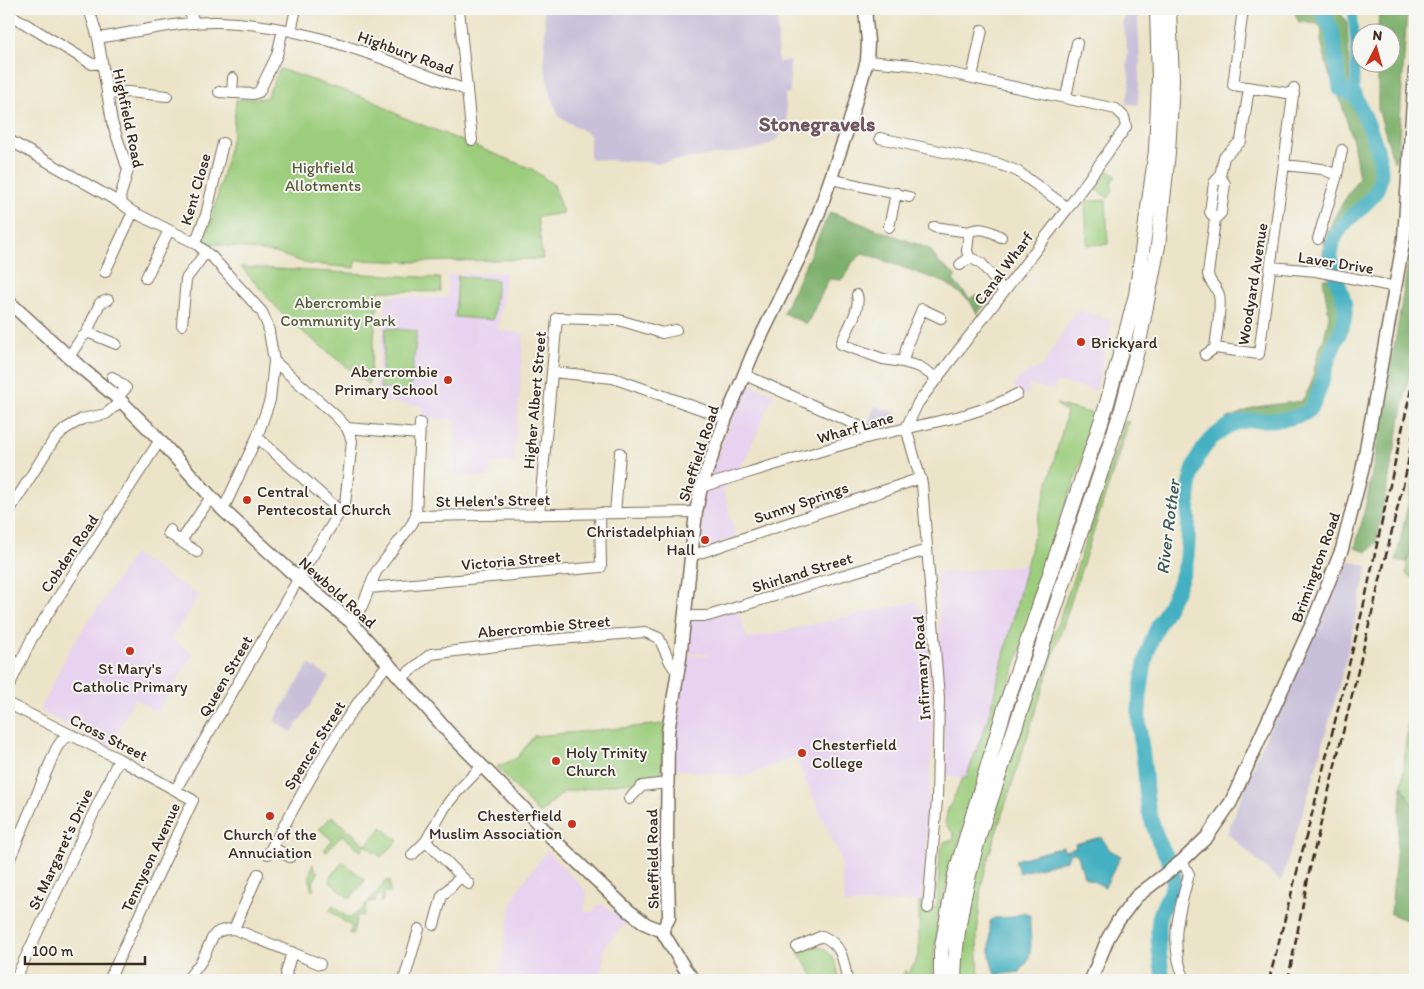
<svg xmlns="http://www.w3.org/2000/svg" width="1424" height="989" viewBox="0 0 1424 989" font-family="Itim,sans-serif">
	<rect width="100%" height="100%" fill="#f6f6f2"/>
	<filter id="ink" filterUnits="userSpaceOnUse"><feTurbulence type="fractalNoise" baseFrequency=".02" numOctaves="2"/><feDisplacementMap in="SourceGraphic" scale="10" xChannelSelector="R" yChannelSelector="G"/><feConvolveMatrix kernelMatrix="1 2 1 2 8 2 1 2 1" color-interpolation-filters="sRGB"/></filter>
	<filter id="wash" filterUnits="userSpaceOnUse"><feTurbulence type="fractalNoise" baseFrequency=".0096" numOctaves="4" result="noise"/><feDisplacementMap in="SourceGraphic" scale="20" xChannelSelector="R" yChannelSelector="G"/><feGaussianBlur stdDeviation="1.12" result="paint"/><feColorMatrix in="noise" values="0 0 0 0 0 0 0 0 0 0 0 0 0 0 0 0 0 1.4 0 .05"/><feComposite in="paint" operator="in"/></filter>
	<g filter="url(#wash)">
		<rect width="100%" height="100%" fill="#ece4c8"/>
		<!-- built -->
		<path fill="#e7d2ef" d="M506 272 498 331 524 333 514 463H491L490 477 455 476 456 420 422 417V406L374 400 387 296 447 298 448 275Z
			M1076 310 1112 320 1096 391 1058 382 1053 391 1029 384 1028 394 1021 395 1014 387 1016 380 1043 365Z
			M748 383 774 394 745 460 723 489 736 537 711 546 695 548 703 495 744 385Z
			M134 554 199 596 171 640 194 653 157 712 134 698 111 748 40 711 69 650Z
			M1027 564 988 719 966 778 946 776 937 573 1002 568Z
			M917 601 919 608 926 613 933 722 923 901 845 904 840 857 795 757 744 777 674 769 673 751 687 655 705 657 713 649 705 654 688 653 690 616 737 608 748 639Z
			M547 851 587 892 584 912H594L597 904 604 905 626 923 605 945 601 980H498L512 902 520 886Z"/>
		<!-- industrial -->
		<path fill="#c8bfd8" d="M543 9H778V62L790 60V93L785 94 787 119 783 132 774 142 757 149 658 163 590 159V135L559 117 552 98 544 65 545 26Z
			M1126 9H1135L1138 19 1140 59 1138 105 1126 104 1130 83 1127 63 1128 52 1122 24Z
			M875 405 898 414 893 423 885 428 868 422Z
			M1349 561 1368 566 1341 679 1313 779 1281 882 1227 833 1264 741Z
			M309 664 329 677 292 732 274 721Z"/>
		<!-- green -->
		<path fill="#9ccd7d" stroke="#6c7c4e" d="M280 69 375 101 400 116 532 169 554 185 563 213 537 217 543 259 418 262 356 260 355 268 309 264 275 253 202 242 210 226 233 132 236 100 266 98Z
			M1108 170 1116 176 1111 182 1113 191 1108 198 1094 188Z
			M1106 200 1108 244 1087 245 1085 201Z
			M241 267 440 278 441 292 379 291 369 385 286 318Z
			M458 276 497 280 493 320 455 317Z
			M386 328 417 331 410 392 380 388Z
			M1056 404 1093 414 1097 420 1064 509 1044 568 1026 633 948 875 934 950 933 980H900L905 970 908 975 919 954V902L923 901 925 908 937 907 940 852 945 841H953L954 834 945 824 947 812 963 778H966L988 719 1036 527 1066 417 1065 411Z
			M1124 422H1129L989 855 981 887 977 937 979 980H960C958 887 997 796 1028 709 1061 614 1095 518 1124 422Z
			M1415 533V578L1406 574 1407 562Z
			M1415 638V923L1391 914Z
			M664 724 661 780 622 783 564 792 539 814 497 767 517 758 534 736Z
			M332 816 366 845 382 827 398 841 381 857 366 845 361 851 342 835 326 852 324 850 332 840 319 829Z
			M343 862 365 880 350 899 328 880Z
			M313 864V867L318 872 312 885 314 888 312 891C309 881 309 874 313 864Z
			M390 880V893L385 892 382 902 381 903 382 896 377 895 375 901 368 902 363 916 357 915 353 935 349 933 352 927 329 910 333 906 350 919 357 911 359 912 363 908 386 881Z
			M813 945C832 949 838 962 839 980H816L798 952Z"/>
		<!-- forest -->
		<path fill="#7db06c" stroke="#5c6d45" d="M1293 9H1338L1347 23 1350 88 1368 137 1377 171 1369 193 1347 214 1331 236 1327 266 1324 267C1318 235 1343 203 1359 178L1353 141 1340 99 1329 74 1321 41 1322 29 1318 24 1299 22Z
			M1379 9H1407L1398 152 1394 162 1378 109V63L1392 62V32H1378Z
			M1415 210V346L1376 543 1367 552 1355 548C1368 503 1375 456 1383 409 1395 343 1407 277 1415 210Z
			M830 212 930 249 939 263 956 276 953 280 970 299 976 295 987 302 977 314 970 301 946 283 863 253 852 263 847 274 841 280 829 279 807 324 783 313Z
			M1323 279H1331L1339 295 1342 312 1312 397 1304 409C1278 417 1251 416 1225 423L1226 419 1255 407 1302 401 1311 385 1318 353 1324 339 1329 316Z
			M1415 471V533L1407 562 1396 560Z
			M1402 785 1415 810V923L1391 914Z"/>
		<!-- water -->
		<path fill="#44b0c1" stroke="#406d70" d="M1101 837 1110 850 1121 856 1105 887 1084 877 1078 856 1075 853 1069 854 1067 860 1019 873 1015 860 1063 847 1064 851 1076 848 1075 844Z
			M1024 912 1030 915C1029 934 1034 945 1027 963L1023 966 1020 972 995 975 990 958V921L994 918 1013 917Z"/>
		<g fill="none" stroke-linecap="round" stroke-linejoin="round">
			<!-- canal -->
			<path stroke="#44b0c1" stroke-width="9" d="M1352 9 1355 47V95"/>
			<!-- river -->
			<path stroke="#44b0c1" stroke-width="15" d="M1163 980C1161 961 1156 939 1159 919 1161 905 1175 889 1174 876 1172 861 1160 848 1156 834 1152 823 1148 811 1147 799 1145 788 1146 775 1144 764 1143 753 1141 743 1140 733 1138 717 1139 698 1142 682 1144 665 1149 644 1157 628 1168 606 1180 588 1186 563 1192 530 1183 493 1196 462 1205 442 1223 424 1245 421 1264 418 1282 423 1300 415 1304 414 1306 414 1309 410 1320 396 1323 375 1329 358 1334 343 1346 326 1345 310 1345 286 1326 272 1332 246 1340 213 1381 207 1381 172 1381 149 1364 115 1355 95L1340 89 1332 30 1321 9"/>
		</g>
	</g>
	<g filter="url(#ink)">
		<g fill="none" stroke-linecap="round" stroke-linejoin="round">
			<!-- minor casing -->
			<g stroke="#796b5a" stroke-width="12">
				<path id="minor" d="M89 9 98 38 112 122 128 170 120 197 122 204 133 212 195 243 212 257 262 312 268 326 274 361 270 400 257 437 223 510
					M188 9 195 23
					M459 9 472 140
					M1243 9 1233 85 1294 94
					M9 14 92 64 102 63
					M291 31 296 9
					M98 38C138 32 179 21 219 22 305 24 386 60 466 90
					M867 61 913 65 1116 109 1124 117 1126 127 1068 208 918 403 906 428
					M972 77 982 30
					M219 92 253 94 259 92 277 55 283 29
					M232 93 233 78
					M107 94 128 92 167 96
					M1066 97 1077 43
					M880 138 999 164 1017 171 1068 208
					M9 140 122 204
					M1284 165 1322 169 1337 175 1318 239
					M1337 175 1342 150
					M831 179 909 197
					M1215 219 1210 212 1214 183 1220 176 1224 157 1241 141 1249 88
					M889 227 896 193
					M934 227 969 232 967 251 969 257 981 263 1004 291
					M969 232C980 226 991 231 1001 237
					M195 243 206 215 223 143
					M960 265 969 257
					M1271 267 1316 271 1396 287
					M105 272 133 212
					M146 278 169 230
					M857 295C861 309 847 330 841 344L883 359 903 362 920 367 938 379
					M182 325 186 279 206 252
					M87 332 116 344
					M1215 348C1216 336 1222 307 1219 295 1217 287 1209 283 1208 274L1215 219 1221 213 1225 184 1220 176
					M1205 355 1215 348 1259 354 1294 88
					M69 357 82 337 86 334 100 303 108 300
					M903 362 908 342 922 309 941 318
					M552 372 613 378 726 418
					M745 375 859 426 875 436
					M112 377 126 388 117 398
					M347 428 419 434
					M906 428 922 484 939 698 937 800 928 908
					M257 437 341 512
					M701 487C761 469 821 450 881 434 926 423 976 417 1017 394
					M9 511 53 441 65 429 82 419 106 414 121 401
					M615 513 620 453
					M539 515 557 318 619 320 662 333 676 330
					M416 516 420 423
					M170 530 168 533 197 552
					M181 541 211 497
					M691 556 921 478
					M369 588 601 567 600 513
					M684 616H708L927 550
					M351 622 362 606 376 572 412 524 416 516 696 512
					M400 679 431 654 548 640 645 632 659 638 670 662 678 674
					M9 686 32 638 160 440
					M9 704 119 759 193 800 109 980
					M176 789 306 566 345 504 352 441 347 428 336 416 274 361
					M629 799 642 786 667 783
					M426 841 469 884
					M272 847 290 857
					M268 854C306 788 339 720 389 663
					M412 855 426 841 445 807 457 792 482 766
					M9 861 56 749 62 740 72 735
					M1182 861 1189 874C1179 913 1168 941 1185 980
					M434 925 442 896 461 876
					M234 929 258 874
					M797 947 822 936C842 944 844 961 847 980
					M15 980 119 759
					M187 980C192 973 199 966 203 958 213 940 209 929 234 929L320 964
					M288 980 286 973 292 952
					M404 980 419 929"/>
			</g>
			<!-- major casing -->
			<g stroke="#796b5a" stroke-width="15">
				<path id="major" d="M9 302 80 367 121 401 153 433 223 510 299 579 351 622 450 734 510 794 552 838 629 911 646 924 662 931
					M662 931 669 918V913L667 844 668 732 680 658 696 512 701 487 726 418 737 392 753 353 805 246 818 215 847 131 867 61 868 42 865 9
					M662 931 685 969 694 980
					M1091 980 1108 938 1118 921 1136 897 1182 861 1207 837 1231 802 1314 619 1342 549 1362 471 1404 238 1415 71"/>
			</g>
			<!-- highway casing -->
			<g stroke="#796b5a" stroke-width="16">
				<path id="highway" d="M941 980V952L955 875 1005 708 1106 407 1136 295 1156 151 1159 79 1157 9
					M954 980C955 928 967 879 981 829L1122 409 1138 347 1158 246 1168 153 1172 81 1169 9"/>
			</g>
			<!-- minor -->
			<use href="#minor" stroke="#fff" stroke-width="10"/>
			<!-- major -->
			<use href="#major" stroke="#fff" stroke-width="12"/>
			<!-- highway -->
			<use href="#highway" stroke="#fff" stroke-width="14"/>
			<!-- rail -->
			<path stroke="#3b2a1e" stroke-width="2.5" stroke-dasharray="8 4" stroke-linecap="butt" d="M1269 980 1314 806 1363 608 1415 371
				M1288 980 1310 868 1406 473 1415 424"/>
		</g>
	</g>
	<!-- markers -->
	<g fill="#c8321e" stroke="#f6f6f2" stroke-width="2">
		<circle cx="1081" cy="342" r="5"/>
		<circle cx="448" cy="380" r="5"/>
		<circle cx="247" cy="500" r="5"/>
		<circle cx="705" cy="540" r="5"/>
		<circle cx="130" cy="651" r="5"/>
		<circle cx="802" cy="753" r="5"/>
		<circle cx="556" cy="761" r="5"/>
		<circle cx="270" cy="816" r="5"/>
		<circle cx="572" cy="824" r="5"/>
	</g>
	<g text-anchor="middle" stroke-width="4" stroke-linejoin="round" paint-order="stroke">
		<!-- street labels -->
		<g font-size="16" fill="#3b2a1e" stroke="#f6f6f2">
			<text transform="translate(406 52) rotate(20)" y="6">Highbury Road</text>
			<text transform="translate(129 118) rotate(78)" y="6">Highfield Road</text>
			<text transform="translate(195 189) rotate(-74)" y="6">Kent Close</text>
			<text transform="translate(1336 262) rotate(9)" y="6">Laver Drive</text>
			<text transform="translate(1003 268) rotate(-53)" y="6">Canal Wharf</text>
			<text transform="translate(1252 284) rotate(-81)" y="6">Woodyard Avenue</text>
			<text transform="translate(534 400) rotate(-85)" y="6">Higher Albert Street</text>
			<text transform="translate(855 427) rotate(-16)" y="6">Wharf Lane</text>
			<text transform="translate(698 453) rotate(-72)" y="6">Sheffield Road</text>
			<text transform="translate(493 500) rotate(-1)" y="6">St Helen's Street</text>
			<text transform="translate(801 502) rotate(-19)" y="6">Sunny Springs</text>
			<text transform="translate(69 553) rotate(-56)" y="6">Cobden Road</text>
			<text transform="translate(511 560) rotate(-5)" y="6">Victoria Street</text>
			<text transform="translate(1315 567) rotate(-70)" y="6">Brimington Road</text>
			<text transform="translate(802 572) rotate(-17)" y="6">Shirland Street</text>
			<text transform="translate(338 592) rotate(42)" y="6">Newbold Road</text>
			<text transform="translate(544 626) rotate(-5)" y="6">Abercrombie Street</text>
			<text transform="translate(921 668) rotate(-94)" y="6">Infirmary Road</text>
			<text transform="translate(225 676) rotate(-60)" y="6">Queen Street</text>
			<text transform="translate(109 737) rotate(27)" y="6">Cross Street</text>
			<text transform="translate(314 745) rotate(-58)" y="6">Spencer Street</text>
			<text transform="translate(60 849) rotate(-65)" y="6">St Margaret's Drive</text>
			<text transform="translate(150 857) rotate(-65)" y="6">Tennyson Avenue</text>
			<text transform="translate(652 859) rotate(-91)" y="6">Sheffield Road</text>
		</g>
		<!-- park labels -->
		<g font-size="16" fill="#585b3a" stroke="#f6f6f2">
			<text x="323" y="173">Highfield<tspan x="323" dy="18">Allotments</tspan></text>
			<text x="338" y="308">Abercrombie<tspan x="338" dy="18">Community Park</tspan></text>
		</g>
		<!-- poi labels -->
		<g font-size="16" fill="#3b2a1e" stroke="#f6f6f2" text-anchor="start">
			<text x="1091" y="348">Brickyard</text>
			<text x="438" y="377" text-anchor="end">Abercrombie<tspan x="438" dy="18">Primary School</tspan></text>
			<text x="257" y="497">Central<tspan x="257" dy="18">Pentecostal Church</tspan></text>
			<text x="695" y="537" text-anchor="end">Christadelphian<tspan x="695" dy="18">Hall</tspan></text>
			<text x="130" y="674" text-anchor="middle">St Mary's<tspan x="130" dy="18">Catholic Primary</tspan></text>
			<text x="812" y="750">Chesterfield<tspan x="812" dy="18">College</tspan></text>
			<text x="566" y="758">Holy Trinity<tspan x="566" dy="18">Church</tspan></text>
			<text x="562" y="821" text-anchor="end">Chesterfield<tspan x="562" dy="18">Muslim Association</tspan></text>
			<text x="270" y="840" text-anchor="middle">Church of the<tspan x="270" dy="18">Annuciation</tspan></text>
		</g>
		<!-- water labels -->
		<g font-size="18" font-style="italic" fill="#3e5957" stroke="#f6f6f2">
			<text transform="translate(1168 527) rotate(-83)" y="6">River Rother</text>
		</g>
		<!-- district labels -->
		<g font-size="21" font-weight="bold" fill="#705560" stroke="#f6f6f2">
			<text x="817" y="131">Stonegravels</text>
		</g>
	</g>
	<!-- margin -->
	<rect width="1424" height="989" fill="none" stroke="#f6f6f2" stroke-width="30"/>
	<!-- north arrow -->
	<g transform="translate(1376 48) rotate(6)"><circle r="24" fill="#f6f6f2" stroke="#aba49d"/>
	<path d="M0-4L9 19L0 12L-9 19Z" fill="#c8321e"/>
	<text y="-8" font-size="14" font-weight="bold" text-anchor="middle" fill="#3b2a1e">N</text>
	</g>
	<!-- scale -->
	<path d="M25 956v8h120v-8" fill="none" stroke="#3b2a1e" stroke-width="2.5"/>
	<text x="32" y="956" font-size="15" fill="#3b2a1e" stroke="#f6f6f2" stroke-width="4" paint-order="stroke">100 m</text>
</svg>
